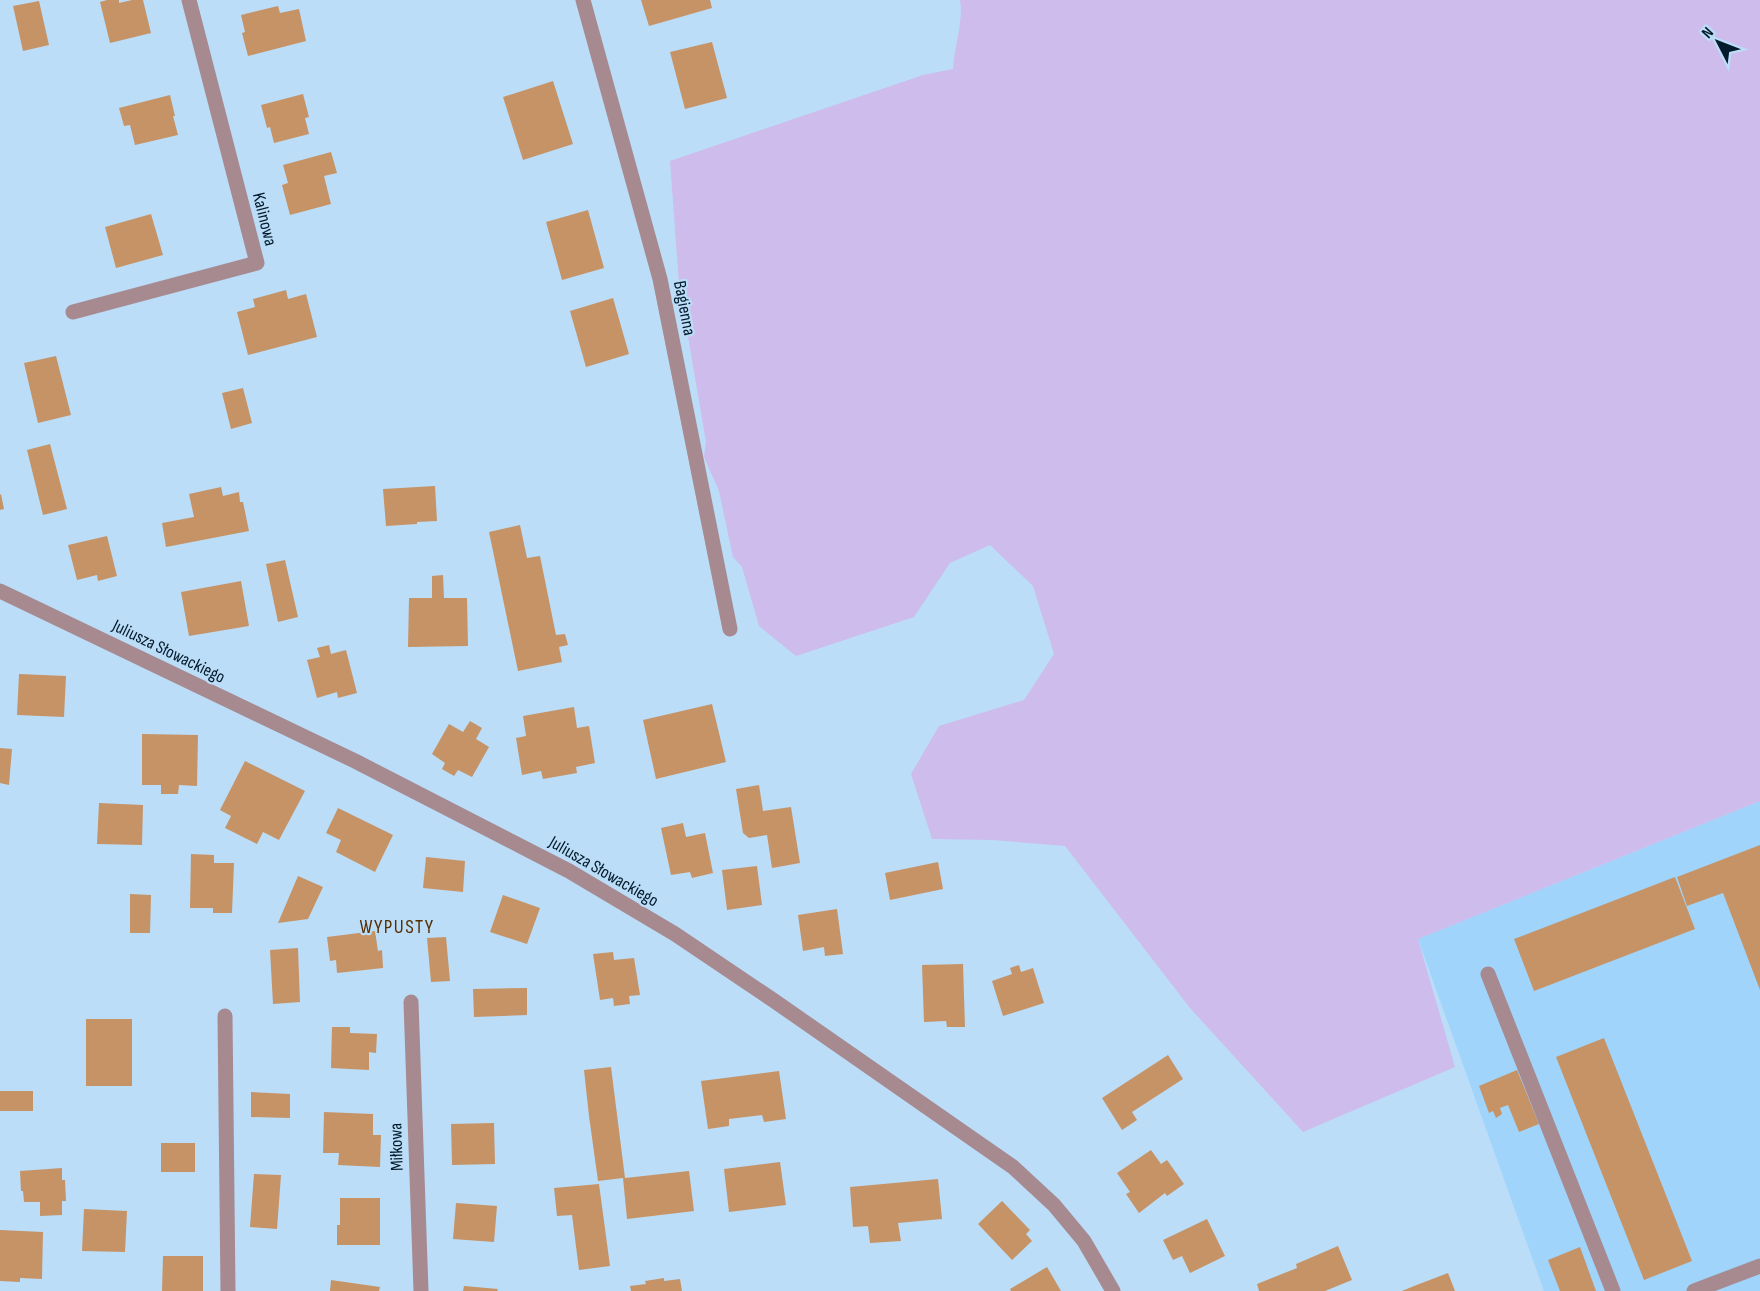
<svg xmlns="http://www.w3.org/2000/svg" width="1760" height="1291" viewBox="0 0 1760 1291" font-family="'Sofia Sans Condensed',sans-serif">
	<rect width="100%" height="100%" fill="#bbddf8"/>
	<!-- built -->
	<path fill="#a0d4fb" d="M1760 801V1291H1544L1418 939Z"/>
	<!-- green -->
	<path fill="#cebced" d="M960 0H1760V801L1418 939 1455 1067 1303 1132 1190 1008 1065 846 993 840 932 839 911 774 939 726 1024 700 1054 654 1033 586 990 545 950 563 914 617 796 656 759 626 742 567 733 557 719 491 704 457 706 442 679 284 670 161 923 75 953 69C954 48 964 19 960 0Z"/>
	<!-- building -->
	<path fill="#c69366" d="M107 0H119V3L132 0H143L151 33 110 43 100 2Z
		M641 0H710L712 8 649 26Z
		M39 1 49 45 23 51 13 6Z
		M278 6 280 13 299 9 306 41 248 56 242 33 245 32 241 15Z
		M712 42 727 98 685 109 670 52Z
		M553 81 573 144 523 160 503 97Z
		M303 94 309 117 305 118 309 134 274 143 270 127 267 128 261 105Z
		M170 95 175 116H173L178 135 135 145 130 125 124 126 119 108Z
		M331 152 337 173 324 176 331 204 290 215 282 185 288 183 283 165Z
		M588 210 604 268 562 280 546 222Z
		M151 214 163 255 116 268 105 227Z
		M286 290 288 299 306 294 317 337 248 355 237 312 255 307 253 299Z
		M613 298 629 354 586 367 570 311Z
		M56 356 71 415 38 423 24 363Z
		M243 388 252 423 231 429 222 393Z
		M50 444 67 509 43 515 27 450Z
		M435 486 437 521 417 522V524L386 526 383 489Z
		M221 487 223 496 239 492 240 502H243L249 531 166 547 162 523 194 517 189 494Z
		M1 494 4 509 0 510V495Z
		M520 525 527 558 540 556 556 635 565 634 568 645 559 647 562 662 518 671 489 532Z
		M107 536 117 576 98 581 97 575 77 580 68 545Z
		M285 560 298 617 278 622 266 564Z
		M443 575 444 598H467L468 646 408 647 409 598H432V576Z
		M241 581 249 626 189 636 181 592Z
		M329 645 331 654 346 650 357 693 338 698 337 692 317 698 307 660 320 657 317 648Z
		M19 674 66 676 64 717 17 715Z
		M712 704 726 762 656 779 643 720Z
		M574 707 577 728 589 726 595 763 576 767 577 773 543 779 541 771 522 775 516 738 526 736 523 716Z
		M470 721 482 728 476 739 489 747 472 777 458 770 454 776 442 769 445 763 432 754 449 724 463 732Z
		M142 734 198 735 197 786 179 785 178 794H161V785H142Z
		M0 748 12 749 9 785 0 783Z
		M245 761 305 791 279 840 263 832 257 844 225 828 231 816 220 810Z
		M759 785 763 811 791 807 800 863 772 868 767 835 749 838 743 833 736 789Z
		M99 803 143 805 142 845 97 844Z
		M338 808 393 835 375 872 336 852 341 840 326 833Z
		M683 823 686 837 705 833 713 873 692 878 690 872 671 875 661 828Z
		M1760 845V990L1723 893 1687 906 1677 877Z
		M191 854 214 855V863H234L232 913H213V908H190Z
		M426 857 465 861 463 892 423 888Z
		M938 862 943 889 890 900 885 873Z
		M757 866 762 905 727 910 722 870Z
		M298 876 323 887 308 919 278 923Z
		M1675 877 1695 929 1534 991 1514 939Z
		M130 894 151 895 150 933H130Z
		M503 895 540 908 527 944 490 932Z
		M837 909 843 954 825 956 824 947 803 951 798 915Z
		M375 931 378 951 382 950 383 968 337 973 336 960 330 961 327 937Z
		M446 937 450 981 431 982 427 938Z
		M298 948 300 1002 273 1004 270 950Z
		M613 952 614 960 634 958 640 995 629 996 630 1004 614 1006 613 998 600 1000 593 954Z
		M963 964 965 1027H947L946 1021 924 1022 922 965Z
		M1019 965 1021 972 1033 968 1044 1003 1003 1016 992 981 1012 974 1010 968Z
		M527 988V1015L474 1017 473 989Z
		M86 1019H132V1086H86Z
		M332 1027H350V1033L377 1034 376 1053 369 1052V1070L331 1068Z
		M1604 1038 1692 1261 1644 1280 1556 1057Z
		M1168 1055 1183 1079 1132 1112 1137 1120 1122 1130 1102 1098Z
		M611 1067 625 1178 689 1171 694 1211 627 1219 623 1178 598 1181 589 1116 584 1070Z
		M1517 1070 1539 1124 1519 1132 1508 1105 1500 1108 1502 1114 1496 1118 1493 1111 1489 1113 1479 1086Z
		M779 1071 786 1119 764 1122 762 1115 729 1119V1126L708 1129 701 1081Z
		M0 1091H33V1111H0Z
		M251 1092 290 1094V1118L251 1117Z
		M324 1112 373 1114V1135H381L380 1167 338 1165 339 1153H323Z
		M494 1123 495 1164 452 1165 451 1124Z
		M161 1143H195V1172H161Z
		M1151 1150 1161 1164 1167 1160 1184 1184 1167 1196 1165 1193 1139 1213 1126 1194 1130 1192 1117 1173Z
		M780 1162 786 1205 729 1212 724 1169Z
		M62 1168V1180H65L66 1201H62V1215L40 1216V1202H24L23 1191H21L20 1171Z
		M254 1174 281 1175 277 1229 250 1227Z
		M938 1179 942 1219 898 1223 901 1241 870 1243 868 1226 853 1227 850 1187Z
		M599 1184 610 1266 579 1270 572 1215 557 1216 554 1188Z
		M340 1198H380V1245H337V1225H340Z
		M1002 1201 1030 1230 1026 1234 1032 1241 1012 1260 978 1224Z
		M456 1203 497 1206 494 1242 453 1239Z
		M84 1209 127 1211 125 1252 82 1251Z
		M1207 1219 1225 1256 1190 1273 1182 1256 1173 1260 1163 1240Z
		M0 1230 43 1232 42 1279 20 1278V1282L0 1281Z
		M1338 1246 1352 1280 1325 1291H1259L1257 1284 1297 1268 1296 1264Z
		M1580 1247 1596 1291H1560L1548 1260Z
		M163 1256H203V1291H162Z
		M1047 1267 1061 1291H1011L1010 1289Z
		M1448 1273 1455 1291H1402L1414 1286Z
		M664 1278V1281L680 1279 682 1291H631L630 1286 646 1284 645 1281Z
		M331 1280 380 1287 379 1291H330Z
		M464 1286 498 1289 497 1291H463Z"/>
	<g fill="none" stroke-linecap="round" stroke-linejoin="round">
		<!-- lane -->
		<path stroke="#a78990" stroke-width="15" d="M1488 974 1613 1291
			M1694 1291 1760 1266"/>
		<!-- street -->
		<path stroke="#a78990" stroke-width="15" d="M583 0 660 279 730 629
			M73 312 257 263 189 0
			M0 591 355 761 569 871 675 934 773 1000 1013 1167 1054 1205 1084 1241 1113 1291
			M411 1002 421 1291
			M225 1016 228 1291"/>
	</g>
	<g text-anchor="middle" stroke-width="4.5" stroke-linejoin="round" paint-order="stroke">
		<!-- street labels -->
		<g font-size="18" fill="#031a2a" stroke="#bbddf8">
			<text transform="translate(265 219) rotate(76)" y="6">Kalinowa</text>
			<text transform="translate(685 308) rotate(79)" y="6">Bagienna</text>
			<text transform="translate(169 651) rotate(26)" y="6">Juliusza Słowackiego</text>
			<text transform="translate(604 871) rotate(30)" y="6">Juliusza Słowackiego</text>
			<text transform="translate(396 1147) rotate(-92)" y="6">Miłkowa</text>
		</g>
		<!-- neighbourhood labels -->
		<g font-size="20" letter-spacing="1.5" fill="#562e00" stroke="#bbddf8">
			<text x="397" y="933">WYPUSTY</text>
		</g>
	</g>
	<!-- north arrow -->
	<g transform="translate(1718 42) rotate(312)" stroke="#bbddf8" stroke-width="4.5" paint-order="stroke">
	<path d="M0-4.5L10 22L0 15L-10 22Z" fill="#031a2a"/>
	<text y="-9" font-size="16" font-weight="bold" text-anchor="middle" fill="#031a2a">N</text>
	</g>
</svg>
